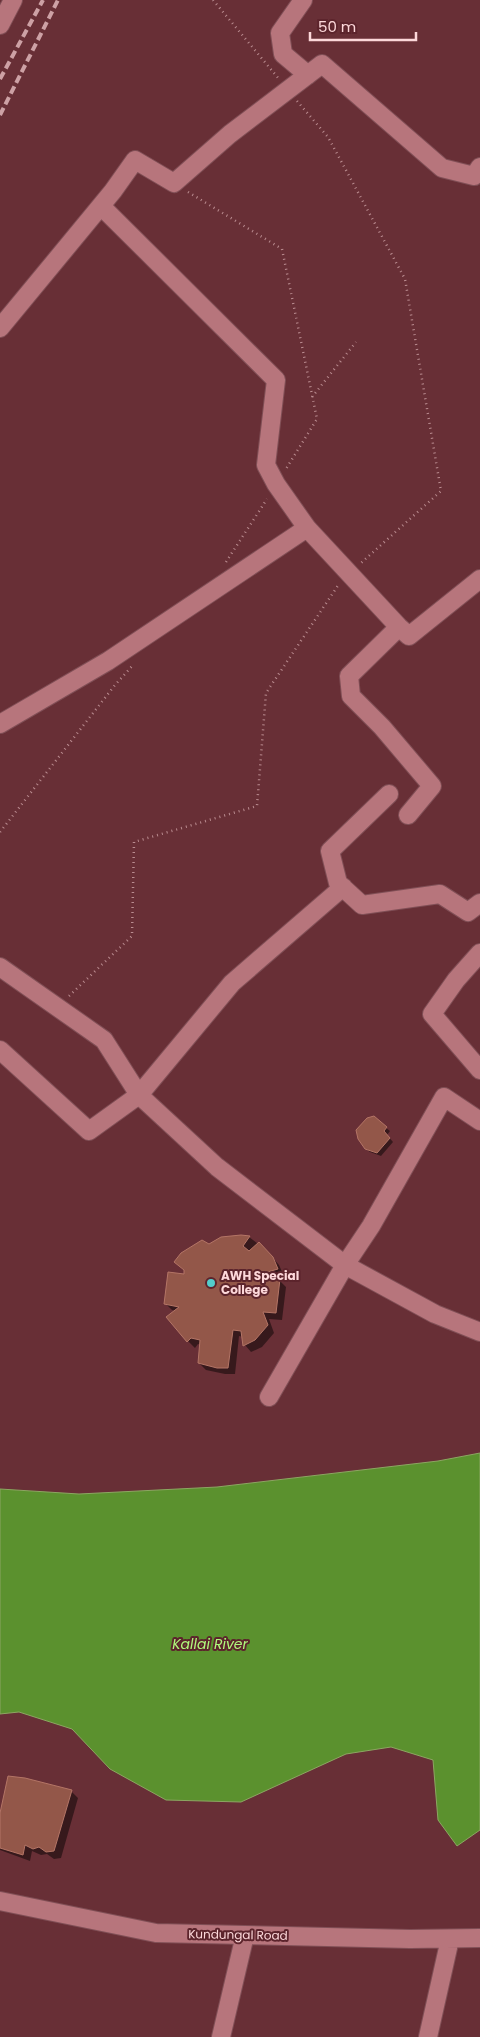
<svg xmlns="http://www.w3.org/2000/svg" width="480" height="2037" viewBox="0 0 480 2037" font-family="Poppins,sans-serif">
	<rect width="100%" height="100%" fill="#682f36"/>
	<!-- water -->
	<path fill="#5b912e" stroke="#8ca662" d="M480 1453V1830L457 1846 438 1820 433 1760 391 1747 346 1754 241 1802 166 1800 110 1769 72 1729 19 1712 0 1714V1489L79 1494 217 1487 438 1461Z"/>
	<!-- shadow -->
	<path fill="#0007" d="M373 1118 390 1131 387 1135 393 1142 381 1156 370 1152 366 1149Z
		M241 1236 249 1237 266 1250 279 1265 284 1276 277 1278 286 1287 282 1320 269 1319 274 1333 262 1347 251 1352 245 1345 243 1337 239 1336 235 1374H225L206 1370 199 1363 201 1345 198 1344 195 1348 188 1341 168 1317 176 1311 172 1310 165 1303 185 1275V1271L175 1262 209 1246Z
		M71 1791 78 1798 61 1858 54 1859 47 1854 41 1855 32 1851 30 1861 0 1850V1818Z"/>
	<!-- building -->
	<path fill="#935749" stroke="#b47566" d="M374 1116 387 1127 384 1131 390 1138 377 1153 365 1149 358 1139 356 1130 367 1118Z
		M241 1235 250 1236 243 1246 249 1251 259 1242 273 1257 278 1269 264 1273 265 1280 280 1279 276 1313 263 1312 268 1325 255 1340 243 1346 241 1331 233 1330 228 1368H217L198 1363 200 1340 191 1338 187 1342 166 1317 179 1307 164 1304 168 1272 184 1274V1270L174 1262 181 1253 202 1240 209 1244 221 1237Z
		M8 1776 25 1778 72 1790 54 1851 46 1852 39 1847 33 1849 25 1845 23 1855 0 1848V1813Z"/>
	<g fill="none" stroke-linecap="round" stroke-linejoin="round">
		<!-- minor casing -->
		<g stroke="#804f56" stroke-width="20">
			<path id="minor" d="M303 0 280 33 283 54 308 75
				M0 25 13 0
				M101 206 276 380 266 465 276 484 307 528 399 627 409 636 480 579
				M0 328 113 191 135 160 174 183 230 134 322 64 442 168 474 176 480 167
				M399 627 349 676 351 696 382 727 432 786 408 815
				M0 724 108 661 307 528
				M389 794 330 851 338 883 362 905 440 894 468 912 480 903
				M480 953 456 980 432 1014 480 1070
				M0 967 104 1040 139 1095 232 983 343 887
				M0 1050 89 1131 139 1095 217 1167 345 1265 371 1226 444 1097 480 1121
				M269 1397 345 1265 435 1314 480 1332
				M0 1901 156 1933 410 1939 480 1938
				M221 2037 245 1935
				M428 2037 450 1939"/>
		</g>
		<!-- path -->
		<path stroke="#ba8c90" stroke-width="2.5" stroke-dasharray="1 4" stroke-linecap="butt" d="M213 0 279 79
			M297 101 328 137 405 279 441 491 361 563
			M188 192 282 249 317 419 286 469
			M312 397 356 342
			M226 562 267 499
			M0 832 115 685 134 664
			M69 996 132 936 134 842 257 806 266 693 339 584"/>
		<!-- minor -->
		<use href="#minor" stroke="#b7757c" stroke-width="18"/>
		<!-- rail -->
		<path stroke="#cda1a5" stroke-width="4" stroke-dasharray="8 4" stroke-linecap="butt" d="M0 79 43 0
			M0 115 58 0"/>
	</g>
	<!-- markers -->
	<circle fill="#53cdcb" stroke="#5c242c" stroke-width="2" cx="211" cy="1283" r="5"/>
	<g text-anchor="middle" stroke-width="4" stroke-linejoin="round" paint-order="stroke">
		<!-- poi labels -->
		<g font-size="12" font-weight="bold" fill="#fdd8da" stroke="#5c242c" text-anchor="start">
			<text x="221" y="1280">AWH Special<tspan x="221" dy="14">College</tspan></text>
		</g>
		<!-- street labels -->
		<g font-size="12" fill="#fdd8da" stroke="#5c242c">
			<text transform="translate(238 1935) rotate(1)" y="4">Kundungal Road</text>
		</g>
		<!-- water labels -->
		<g font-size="14" font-style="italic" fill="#b0f97c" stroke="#5c242c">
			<text x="210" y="1649">Kallai River</text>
		</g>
	</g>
	<!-- scale -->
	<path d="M310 32v8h106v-8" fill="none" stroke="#fdd8da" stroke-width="2.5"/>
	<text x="318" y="32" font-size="15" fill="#fdd8da" stroke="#5c242c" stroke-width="4" paint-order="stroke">50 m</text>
</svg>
